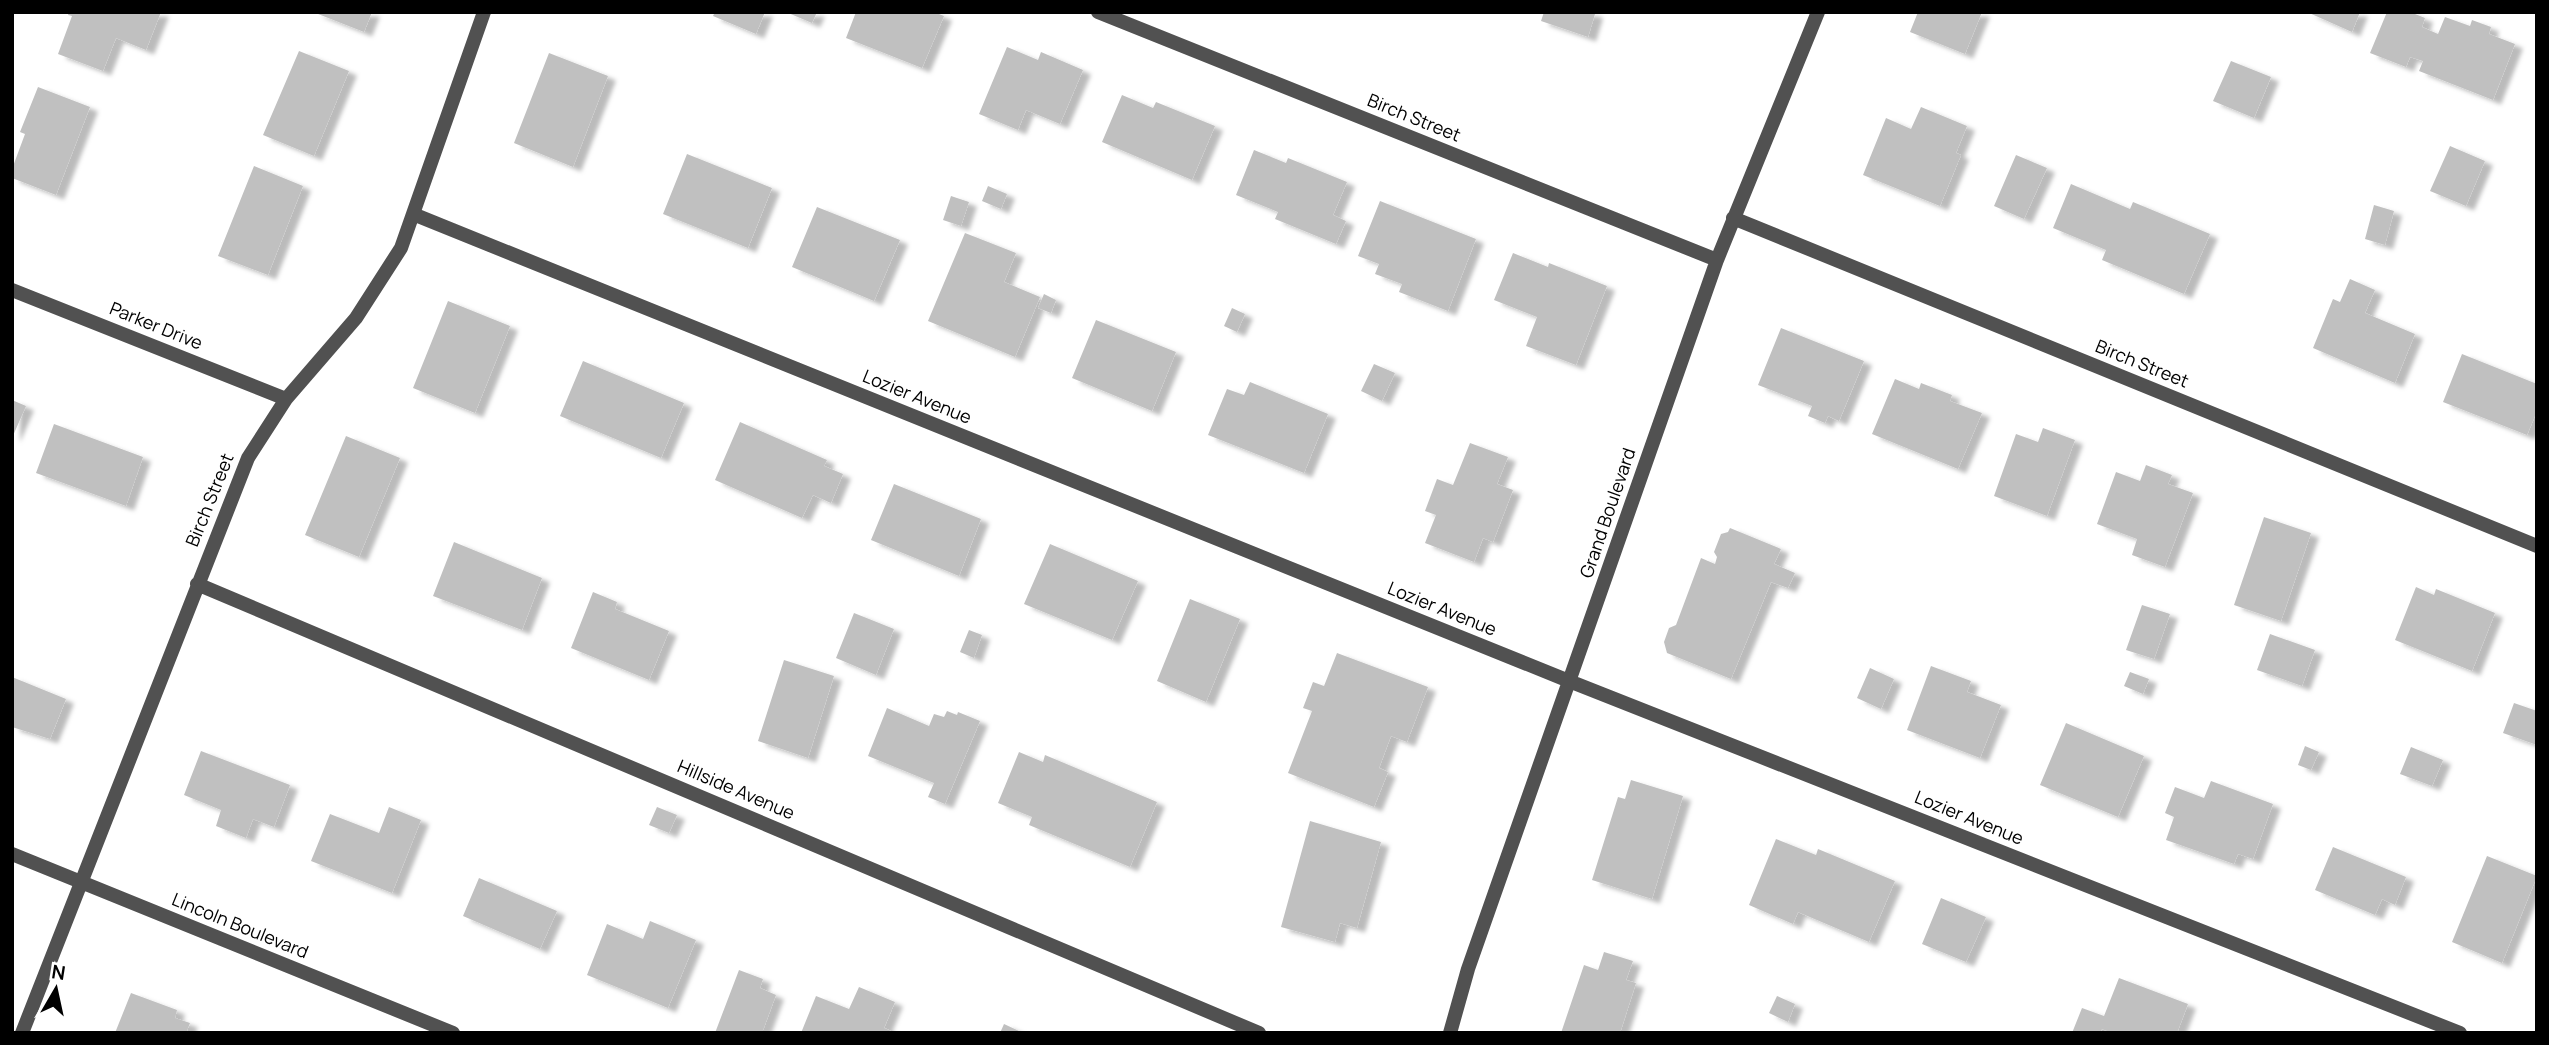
<svg xmlns="http://www.w3.org/2000/svg" width="2549" height="1045" viewBox="0 0 2549 1045" font-family="Manrope,sans-serif">
	<defs>
		<filter id="shadow"><feDropShadow dx="8" dy="4.5" stdDeviation="2" flood-color="#0004"/></filter>
	</defs>
	<rect width="100%" height="100%" fill="#fff"/>
	<!-- building -->
	<path fill="#c0c0c0" filter="url(#shadow)" d="M69 12H161L146 50 116 38 103 71 58 54 72 16 68 15Z
		M313 12H372L364 32Z
		M715 12H765L756 34 713 16Z
		M786 12H817L812 23Z
		M856 12H934L944 16 922 68 846 38Z
		M1544 12H1591L1595 14 1588 37 1541 21Z
		M1918 12H1982L1965 54 1910 32Z
		M2307 12H2360L2352 32Z
		M2387 12H2410L2425 18 2422 27 2438 34 2445 17 2470 26 2472 20 2491 27 2489 34 2515 44 2493 100 2419 71 2423 61 2410 57 2406 67 2370 53Z
		M1007 47 1038 60 1041 52 1083 70 1060 124 1026 110 1018 130 979 114Z
		M299 51 349 71 314 156 263 135Z
		M549 53 608 76 573 167 514 143Z
		M2231 61 2271 77 2254 118 2213 101Z
		M38 87 90 107 56 195 12 178V169L25 134 20 132Z
		M1122 95 1153 108 1156 102 1215 126 1192 180 1102 142Z
		M1921 107 1967 126 1956 153 1961 155 1940 206 1863 175 1886 118 1911 129Z
		M2450 146 2485 161 2466 206 2430 191Z
		M1254 150 1286 163 1288 158 1347 182 1333 215 1346 221 1336 244 1275 219 1278 212 1236 195Z
		M687 154 772 188 748 248 663 214Z
		M2016 155 2047 168 2024 219 1994 206Z
		M254 166 303 186 268 275 218 256Z
		M2071 184 2130 209 2133 202 2210 234 2184 294 2102 260 2106 250 2053 228Z
		M988 186 1007 194 1001 209 982 201Z
		M951 196 969 202 961 226 943 220Z
		M1380 201 1476 239 1448 311 1399 292 1402 284 1375 274 1379 264 1358 256Z
		M2374 205 2394 211 2385 245 2365 239Z
		M817 207 900 240 874 301 792 267Z
		M965 233 1016 253 1004 282 1040 297 1015 357 928 321Z
		M1513 253 1548 267 1549 263 1607 286 1576 365 1526 346 1537 317 1494 300Z
		M2350 279 2375 290 2365 313 2415 334 2395 383 2313 348 2333 299 2340 302Z
		M1044 294 1056 300 1051 313 1038 308Z
		M448 301 510 326 475 413 413 388Z
		M1232 308 1245 314 1237 332 1224 326Z
		M1096 320 1176 352 1152 411 1072 378Z
		M1781 328 1864 361 1839 421 1828 416 1825 423 1808 416 1812 406 1758 385Z
		M2462 354 2537 384V411L2527 435 2443 402Z
		M583 361 684 403 661 458 560 416Z
		M1374 364 1395 373 1382 401 1361 391Z
		M1895 379 1919 389 1921 383 1952 395 1950 401 1982 413 1958 469 1872 434Z
		M1250 382 1328 414 1304 473 1208 435 1227 389 1244 395Z
		M12 400 26 406 12 438Z
		M740 422 827 460 824 466 843 474 831 503 813 495 802 518 715 480Z
		M54 424 143 457 126 506 36 473Z
		M2043 428 2075 440 2047 516 1994 496 2016 434 2038 442Z
		M346 436 400 458 359 557 305 535Z
		M1470 443 1508 457 1497 484 1513 490 1493 542 1483 538 1474 562 1425 543 1436 515 1425 511 1437 479 1453 485Z
		M2146 465 2172 475 2168 484 2193 493 2165 567 2132 555 2137 539 2097 524 2116 472 2140 481Z
		M894 484 981 519 959 576 871 540Z
		M2264 517 2311 533 2281 621 2234 605Z
		M1730 528 1781 549 1774 564 1795 573 1788 588 1771 582 1731 679 1667 653 1664 642 1669 628 1676 625 1701 558 1715 564 1717 557 1714 552 1721 534 1728 532Z
		M454 542 542 578 522 630 433 596Z
		M1050 544 1138 581 1112 640 1024 604Z
		M2416 587 2434 595 2436 589 2495 613 2472 671 2395 640Z
		M593 592 617 602 615 609 669 631 649 680 571 648Z
		M1190 599 1240 619 1206 702 1157 681Z
		M2142 605 2170 614 2154 659 2126 650Z
		M854 613 894 629 876 675 836 658Z
		M969 630 982 635 974 658 960 652Z
		M2270 634 2315 650 2302 686 2257 670Z
		M1337 653 1428 687 1407 742 1391 736 1379 768 1388 772 1374 807 1288 773 1312 711 1303 708 1313 682 1324 686Z
		M784 660 834 676 808 758 758 741Z
		M1931 666 1971 681 1967 692 2001 705 1980 758 1907 730Z
		M1870 668 1894 679 1881 709 1857 698Z
		M2130 672 2149 679 2143 694 2124 686Z
		M12 677 66 699 50 739 12 727Z
		M2514 703 2537 711V745L2503 733Z
		M887 708 929 726 934 714 944 717 947 711 957 715 958 712 980 721 945 804 928 797 934 783 868 756Z
		M2066 723 2144 756 2118 817 2040 785Z
		M2305 746 2319 752 2311 770 2298 765Z
		M2411 747 2443 760 2432 786 2400 774Z
		M201 751 290 785 274 827 253 819 246 838 216 826 221 810 184 795Z
		M1019 752 1043 762 1045 755 1157 802 1130 867 1029 825 1032 817 998 803Z
		M1631 780 1683 796 1652 899 1592 880 1618 797 1625 799Z
		M2211 781 2273 804 2253 859 2238 854 2234 864 2166 840 2174 817 2165 813 2175 787 2204 798Z
		M389 807 421 820 392 893 311 861 330 814 379 833Z
		M657 807 677 815 669 833 649 825Z
		M1310 821 1381 842 1357 928 1340 923 1335 942 1281 927Z
		M1776 839 1816 855 1818 849 1895 881 1869 942 1798 912 1793 924 1749 905Z
		M2333 847 2406 877 2395 905 2382 899 2375 915 2315 890Z
		M2487 856 2537 876 2502 963 2452 942Z
		M479 878 557 911 540 949 463 916Z
		M1941 898 1986 917 1966 962 1922 944Z
		M650 921 696 940 668 1008 587 975 607 924 643 939Z
		M1604 952 1633 961 1626 980 1636 983 1620 1033H1561L1584 965 1598 970Z
		M739 970 763 979 760 988 776 995 762 1033H715Z
		M2119 978 2188 1004 2177 1033H2112L2102 1029 2100 1033H2072L2082 1008 2104 1016Z
		M859 987 895 1002 884 1028 896 1033H801L816 996 849 1009Z
		M131 993 177 1010 175 1018 190 1023 186 1033H115Z
		M1777 996 1795 1004 1788 1022 1769 1013Z
		M1004 1024 1019 1031 1018 1033H1000Z"/>
	<g fill="none" stroke-linecap="round" stroke-linejoin="round">
		<!-- minor -->
		<path stroke="#515151" stroke-width="14" d="M1098 12 1717 260
			M413 214 1569 681 2460 1033
			M1733 218 2537 546
			M12 290 286 399
			M197 584 1259 1033
			M12 854 453 1033
			M22 1033 248 458 286 399 356 318 401 248 484 12
			M1450 1033 1468 969 1717 260 1818 12"/>
	</g>
	<g text-anchor="middle" stroke-width="6" stroke-linejoin="round" paint-order="stroke">
		<!-- street labels -->
		<g font-size="18" fill="#000" stroke="#fff">
			<text transform="translate(1414 118) rotate(22)" y="6">Birch Street</text>
			<text transform="translate(156 326) rotate(22)" y="6">Parker Drive</text>
			<text transform="translate(2142 364) rotate(22)" y="6">Birch Street</text>
			<text transform="translate(917 397) rotate(22)" y="6">Lozier Avenue</text>
			<text transform="translate(210 500) rotate(-68)" y="6">Birch Street</text>
			<text transform="translate(1608 513) rotate(-71)" y="6">Grand Boulevard</text>
			<text transform="translate(1442 609) rotate(22)" y="6">Lozier Avenue</text>
			<text transform="translate(736 790) rotate(23)" y="6">Hillside Avenue</text>
			<text transform="translate(1969 818) rotate(22)" y="6">Lozier Avenue</text>
			<text transform="translate(240 926) rotate(22)" y="6">Lincoln Boulevard</text>
		</g>
	</g>
	<!-- border -->
	<rect width="2549" height="1045" fill="none" stroke="#000000" stroke-width="28"/>
	<!-- north arrow -->
	<g transform="translate(56 989) rotate(9)" stroke="#ffffff" stroke-width="5" paint-order="stroke">
	<path d="M0-5L12 26L0 18L-12 26Z" fill="#000000"/>
	<text y="-10" font-size="19" font-weight="bold" text-anchor="middle" fill="#000000">N</text>
	</g>
</svg>
